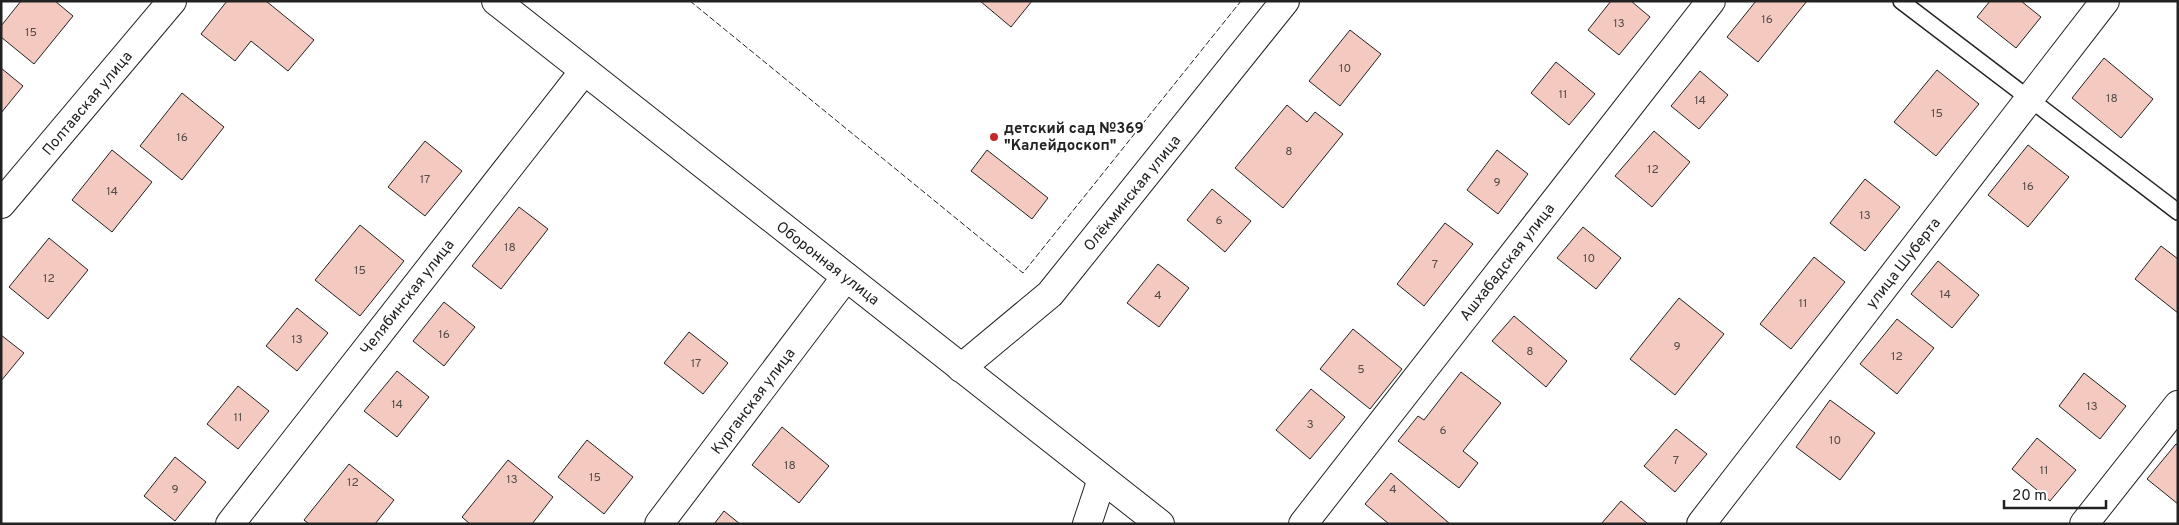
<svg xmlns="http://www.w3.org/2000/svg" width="2179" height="525" viewBox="0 0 2179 525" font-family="Overpass,sans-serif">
	<rect width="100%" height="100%" fill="#fff"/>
	<!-- building -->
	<path fill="#f3c9c0" stroke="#222" d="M21 1H55L73 16 34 64 1 37V26Z
		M227 1H266L314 40 288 71 251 41 235 61 201 34Z
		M980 1H1032L1011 27Z
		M1611 1H1631L1650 17 1619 55 1588 30Z
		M1756 1H1807L1758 62 1727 37Z
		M1990 1H2021L2041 17 2016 48 1977 17Z
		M1350 30 1381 54 1340 106 1309 81Z
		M2104 58 2153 99 2121 138 2072 98Z
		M1556 62 1595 94 1569 125 1531 93Z
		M1 68 23 86 1 113Z
		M1937 70 1979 104 1936 156 1894 122Z
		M1700 71 1728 95 1699 129 1671 106Z
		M182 93 224 127 182 180 140 146Z
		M1287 105 1307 122 1315 112 1343 134 1283 208 1235 168Z
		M1654 131 1690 162 1652 207 1615 176Z
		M425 141 462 171 425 216 388 187Z
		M2028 145 2069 177 2028 227 1988 195Z
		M112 150 152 182 112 232 72 200Z
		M987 150 1048 198 1032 219 971 171Z
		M1497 150 1528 174 1498 214 1467 190Z
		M1865 179 1900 207 1865 251 1830 223Z
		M1212 189 1251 221 1225 252 1187 220Z
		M519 207 548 229 501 289 472 266Z
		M1445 223 1473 244 1424 306 1397 284Z
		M360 225 404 261 360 316 315 280Z
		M1583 227 1621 258 1596 289 1557 258Z
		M49 238 88 270 48 319 9 287Z
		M2161 246 2178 259V313L2135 279Z
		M1814 257 1845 282 1791 349 1760 324Z
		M1938 261 1979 295 1952 328 1911 294Z
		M1158 264 1189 288 1159 327 1127 303Z
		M1679 298 1724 334 1675 395 1630 359Z
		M444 302 475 327 444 366 413 341Z
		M297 308 328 333 297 371 266 346Z
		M1514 316 1567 361 1546 387 1492 341Z
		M1897 319 1934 348 1897 394 1860 364Z
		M1353 329 1402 369 1370 409 1320 369Z
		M689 332 728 363 703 394 664 363Z
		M1 335 24 353 1 381Z
		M397 371 429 397 397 437 364 411Z
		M1461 372 1501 403 1463 451 1478 463 1459 488 1398 441 1418 416 1424 420Z
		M2084 373 2126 406 2100 439 2059 406Z
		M238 386 269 411 238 449 207 424Z
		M1311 389 1345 417 1310 459 1276 430Z
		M1830 400 1875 433 1840 480 1796 447Z
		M782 427 829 466 799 503 752 465Z
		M1676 429 1707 454 1675 492 1644 466Z
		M2037 438 2076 470 2050 501 2012 469Z
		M587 440 633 477 604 514 558 477Z
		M2176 444 2178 445V504L2147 479Z
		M175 457 206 482 175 521 144 496Z
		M508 460 553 497 532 524H470L462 517Z
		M349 464 394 500 375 524H309L304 520Z
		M1391 473 1450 524H1389L1365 504Z
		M1621 501 1648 524H1601Z
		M724 511 740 524H714Z"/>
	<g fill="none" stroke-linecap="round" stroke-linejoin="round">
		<!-- lane casing -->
		<g stroke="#222" stroke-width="18">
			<path id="lane" d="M1901 1 2178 212"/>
		</g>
		<!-- street casing -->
		<g stroke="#222" stroke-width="30">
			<path id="street" d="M1 204 172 1
				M961 368 1050 294 1285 1
				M230 524 584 71
				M659 524 846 277
				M1087 524 1102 479
				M1303 524 1711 1
				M1701 524 2105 1
				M2084 524 2178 405"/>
		</g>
		<!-- secondary casing -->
		<g stroke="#222" stroke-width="30">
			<path id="secondary" d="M496 1 1160 524"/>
		</g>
		<!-- lane -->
		<use href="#lane" stroke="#fff" stroke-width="15"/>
		<!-- street -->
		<use href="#street" stroke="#fff" stroke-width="28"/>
		<!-- secondary -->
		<use href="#secondary" stroke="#fff" stroke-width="28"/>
		<!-- fence -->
		<path stroke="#222" stroke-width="1" stroke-dasharray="6 2.5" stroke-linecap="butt" d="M690 1 1023 273 1241 1"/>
	</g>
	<!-- markers -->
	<circle fill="#c62828" stroke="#fff" stroke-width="2" cx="994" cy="137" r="5"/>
	<g text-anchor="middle" stroke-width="4" stroke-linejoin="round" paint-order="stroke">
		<!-- number labels -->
		<g font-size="12" fill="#564c4a">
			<text x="1767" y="23">16</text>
			<text x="1619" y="27">13</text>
			<text x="31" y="36">15</text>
			<text x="1345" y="72">10</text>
			<text x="1563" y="98">11</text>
			<text x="2112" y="102">18</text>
			<text x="1700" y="104">14</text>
			<text x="1937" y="117">15</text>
			<text x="182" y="141">16</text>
			<text x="1289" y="155">8</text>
			<text x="1653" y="173">12</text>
			<text x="425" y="183">17</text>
			<text x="1497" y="186">9</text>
			<text x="2028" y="190">16</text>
			<text x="112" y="195">14</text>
			<text x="1865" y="219">13</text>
			<text x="1219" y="224">6</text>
			<text x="510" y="251">18</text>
			<text x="1589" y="262">10</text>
			<text x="1435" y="268">7</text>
			<text x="360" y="274">15</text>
			<text x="49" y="282">12</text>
			<text x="1945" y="298">14</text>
			<text x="1158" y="299">4</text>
			<text x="1803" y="307">11</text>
			<text x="444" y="338">16</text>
			<text x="297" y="343">13</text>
			<text x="1677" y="350">9</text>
			<text x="1530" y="355">8</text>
			<text x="1897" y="360">12</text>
			<text x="696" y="367">17</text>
			<text x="1361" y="373">5</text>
			<text x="397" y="408">14</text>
			<text x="2092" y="410">13</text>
			<text x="238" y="421">11</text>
			<text x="1310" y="428">3</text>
			<text x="1443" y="434">6</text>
			<text x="1835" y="444">10</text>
			<text x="1676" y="464">7</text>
			<text x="790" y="469">18</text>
			<text x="2044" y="474">11</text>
			<text x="595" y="481">15</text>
			<text x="512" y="483">13</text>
			<text x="353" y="486">12</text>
			<text x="175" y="493">9</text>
			<text x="1393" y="493">4</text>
		</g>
		<!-- street labels -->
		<g font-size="15" fill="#222" stroke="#fff">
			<text transform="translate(87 103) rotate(-50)" y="5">Полтавская улица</text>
			<text transform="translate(1132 193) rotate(-51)" y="5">Олёкминская улица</text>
			<text transform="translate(1507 262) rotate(-52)" y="5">Ашхабадская улица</text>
			<text transform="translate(828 263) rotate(38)" y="5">Оборонная улица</text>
			<text transform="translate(1903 263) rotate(-52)" y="5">улица Шуберта</text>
			<text transform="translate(407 297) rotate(-52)" y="5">Челябинская улица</text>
			<text transform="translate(753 401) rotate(-53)" y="5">Курганская улица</text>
		</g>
		<!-- poi labels -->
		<g font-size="15" font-weight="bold" fill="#222" stroke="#fff" text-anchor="start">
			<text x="1004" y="133">детский сад №369<tspan x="1004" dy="17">"Калейдоскоп"</tspan></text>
		</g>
	</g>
	<!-- border -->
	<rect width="2179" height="525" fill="none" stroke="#222222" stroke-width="5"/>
	<!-- scale -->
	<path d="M2004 500v8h102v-8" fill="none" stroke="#222222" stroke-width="2.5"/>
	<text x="2012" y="500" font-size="15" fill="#222222" stroke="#ffffff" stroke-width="4" paint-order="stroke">20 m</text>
</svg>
